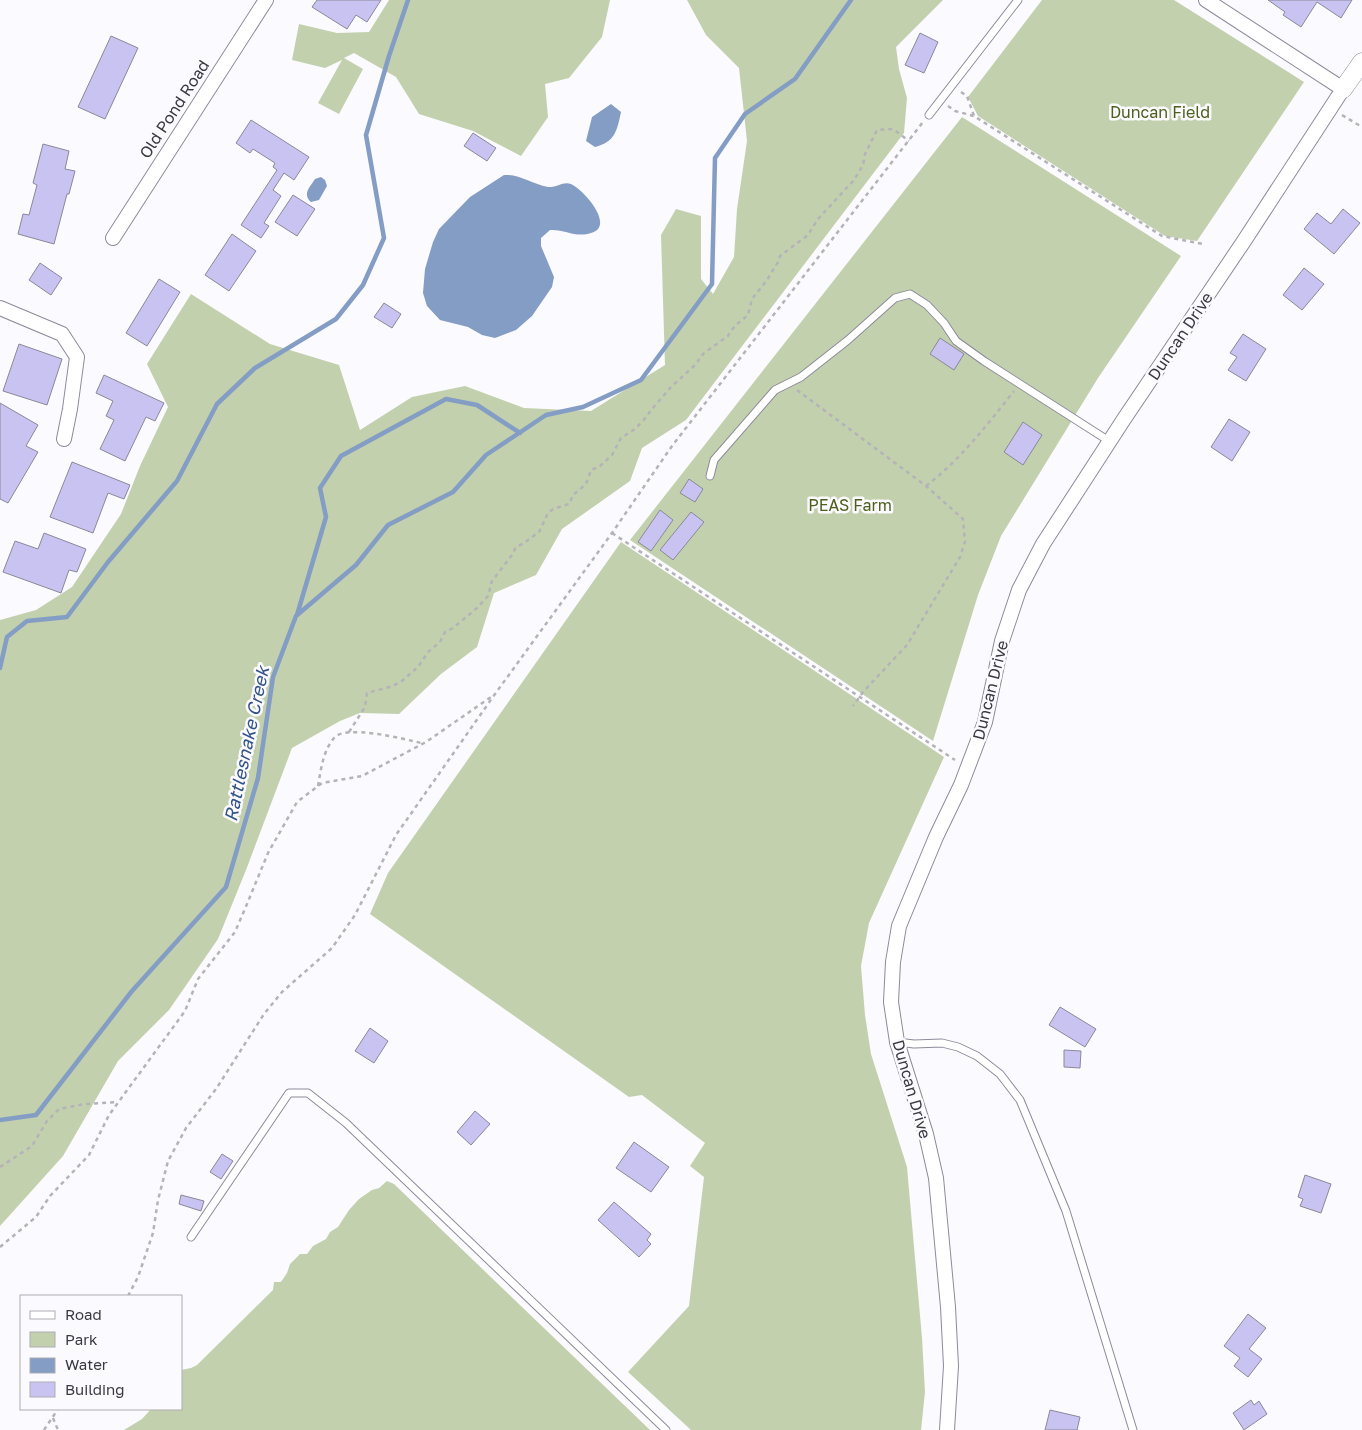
<svg xmlns="http://www.w3.org/2000/svg" width="1362" height="1430" viewBox="0 0 1362 1430" font-family="'Golos Text',sans-serif">
	<rect width="100%" height="100%" fill="#fbfafe"/>
	<!-- green -->
	<path fill="#c3d0ae" d="M389 0H610L602 37 569 78 545 84 548 117 521 156 473 131 419 114 396 77 354 53 344 58 363 69 339 114 318 103 342 60 325 68 292 60 299 24 337 33 369 32Z
		M687 0H943L896 47 899 69 907 98 904 133 686 420 642 448 630 481 562 529 536 575 494 593 477 647 441 674 399 714 360 713 340 721 292 748 246 870 218 939 169 1010 118 1061 63 1156 0 1226V620L36 610 72 587 121 514 140 466 168 407 147 364 191 294 270 344 339 365 360 430 412 397 465 386 524 408 591 411 665 365 661 235 676 209 701 216V279L713 294 734 257 737 209 747 141 739 68 706 35Z
		M1042 0H1174L1304 82 1197 241 1165 236 978 116 968 97Z
		M962 117 1181 256 1098 378 1001 536 978 595 933 741 630 540Z
		M621 542 944 757 869 923 861 966 865 1015 871 1054 907 1167 922 1338 925 1392 921 1430H691L628 1372 689 1306 704 1177 690 1166 705 1143 642 1095 629 1097 370 914 388 873Z
		M387 1181 394 1184 650 1430H124L142 1419 151 1409H181V1370L191 1368 197 1365 273 1290 274 1282H281L287 1273 290 1264 300 1254H307L313 1246 326 1239 330 1232 338 1227 349 1210 359 1199 372 1190 379 1188Z"/>
	<!-- water -->
	<path fill="#839dc4" d="M611 104 621 112C617 131 615 142 595 147L586 141 592 117Z
		M504 175C520 174 532 184 548 187 556 188 563 181 571 184 583 189 616 226 591 233 575 238 565 229 550 230L541 238V246L554 277 552 287 532 316 516 330 495 338 482 335 468 327 440 320 427 306 423 293 425 269 433 242 439 229 470 197Z
		M321 177 325 180 327 186 319 200 311 202C302 194 310 187 315 179Z"/>
	<g fill="none" stroke-linecap="round" stroke-linejoin="round">
		<!-- stream -->
		<path stroke="#839dc4" stroke-width="4.5" d="M297 615 326 517 320 488 341 456 446 399 477 405 520 433
			M0 668 7 637 27 621 67 617 108 562 177 481 217 404 255 368 336 319 363 285 384 238 366 135 389 56 408 0
			M0 1120 36 1115 132 991 226 887 258 778 273 677 296 616 356 565 388 525 453 492 486 455 546 415 583 407 641 380 712 284 715 158 745 114 795 79 851 0"/>
	</g>
	<!-- building -->
	<path fill="#c8c3f1" stroke="#8a8899" d="M317 0H381L367 22 356 15 347 29 312 7Z
		M1268 0H1352L1341 18 1317 2 1301 27 1283 15 1285 12Z
		M920 33 938 42 924 73 905 65Z
		M111 36 138 48 105 119 78 107Z
		M251 120 309 157 294 180 284 173 273 190 281 196 264 223 269 226 261 238 241 225 277 170 273 167 275 163 253 149 250 153 236 143Z
		M473 133 496 148 487 161 464 146Z
		M43 144 69 151 65 169 75 171 69 194H67L54 244 18 234 23 214 29 215 37 185 33 183Z
		M293 195 315 209 297 236 275 222Z
		M1343 209 1360 223 1334 254 1304 229 1317 213 1331 224Z
		M232 234 256 251 229 291 205 275Z
		M40 263 62 278 51 295 29 280Z
		M1304 268 1324 284 1302 310 1283 295Z
		M159 279 180 292 147 346 126 333Z
		M384 303 401 314 392 328 374 317Z
		M1243 334 1266 349 1246 381 1228 370 1237 357 1230 353Z
		M940 338 964 354 954 370 930 354Z
		M19 344 62 359 47 405 3 391Z
		M104 375 164 403 155 421 146 417 125 461 100 449 114 420 106 416 113 401 96 393Z
		M0 403 38 425 26 446 38 452 8 503 0 499Z
		M1229 419 1250 432 1232 461 1211 447Z
		M1023 422 1042 435 1023 465 1004 452Z
		M72 462 130 485 124 499 108 493 93 533 50 517Z
		M689 479 703 489 695 502 680 493Z
		M660 510 673 520 651 551 638 542Z
		M691 512 704 522 673 560 660 550Z
		M44 533 86 549 77 572 69 570 61 593 3 572 15 541 38 549Z
		M1060 1007 1096 1029 1085 1047 1049 1025Z
		M370 1028 388 1041 374 1063 355 1051Z
		M1064 1050 1081 1051 1080 1068 1064 1067Z
		M475 1111 490 1124 471 1145 457 1132Z
		M634 1142 669 1167 651 1192 616 1168Z
		M222 1154 233 1161 221 1179 210 1172Z
		M1305 1175 1331 1184 1321 1213 1300 1206 1303 1199 1298 1197Z
		M181 1195 204 1201 201 1211 179 1204Z
		M614 1202 651 1234 647 1240 651 1244 639 1257 598 1220Z
		M1248 1314 1266 1328 1249 1349 1262 1359 1248 1377 1234 1366 1240 1358 1224 1346Z
		M1251 1400 1254 1405 1259 1401 1267 1414 1244 1430 1233 1413Z
		M1050 1410 1080 1417 1077 1430H1045Z"/>
	<g fill="none" stroke-linecap="round" stroke-linejoin="round">
		<!-- service casing -->
		<g stroke="#8c8b9b" stroke-width="9">
			<path id="service" d="M929 115 1018 0
				M710 476 714 460 775 390 801 377 848 340 895 298 910 294 927 305 944 323 956 341 984 361 1109 441
				M897 1042 914 1044 942 1043 958 1047 977 1056 1000 1074 1020 1100 1066 1211 1133 1430
				M191 1237 289 1093H308L346 1123 666 1430"/>
		</g>
		<!-- minor casing -->
		<g stroke="#8c8b9b" stroke-width="16">
			<path id="minor" d="M113 238 266 0
				M0 308 62 334 77 357 70 409 64 439
				M947 1430 951 1366 948 1307 936 1178 926 1134 897 1042 891 1002 893 962 899 926 936 837 961 785 985 722 1002 641 1019 590 1043 544 1124 419 1244 241 1343 89 1206 0"/>
		</g>
		<!-- tertiary casing -->
		<g stroke="#8c8b9b" stroke-width="19">
			<path id="tertiary" d="M1343 89 1362 62"/>
		</g>
		<!-- path -->
		<path stroke="#b4b3b8" stroke-width="2.5" stroke-dasharray="4 4" stroke-linecap="butt" d="M961 92 967 96 974 116 1162 236 1203 244
			M948 106 955 111 974 116
			M1342 115 1362 127
			M797 390 926 486 963 519 965 542 960 557 907 645 863 692 853 706
			M926 486C961 459 987 425 1014 391
			M612 533 955 760
			M349 732 365 707 367 693 393 686 402 681 418 667 428 652 440 642 445 632 453 628 477 608 488 596 492 581 512 555 516 547 524 543 539 532 548 513 553 509 569 504 573 495 586 484 591 470 599 467 612 455 621 438 635 429 643 421 652 409 671 387 695 365 704 353 728 336 730 332 736 325 748 315 752 299 767 280 778 262 780 256 808 235 818 219 854 180 863 165 865 154 877 130 893 129 909 141
			M318 786C321 769 323 751 334 738 345 724 405 739 421 743
			M0 1167 32 1146 47 1121 59 1109 85 1104 118 1102
			M0 1247 36 1217 50 1196 89 1155 109 1115 185 1011 198 979 235 932 247 904 268 853 297 802 322 783 362 776 426 742 491 697
			M128 1296 138 1277 153 1233 158 1200 168 1161 186 1128 216 1089 264 1014 282 992 332 948 355 915 396 835 495 694 612 533 672 446 923 122
			M53 1418 58 1430
			M44 1430 58 1409"/>
		<!-- service -->
		<use href="#service" stroke="#fff" stroke-width="7"/>
		<!-- minor -->
		<use href="#minor" stroke="#fff" stroke-width="14"/>
		<!-- tertiary -->
		<use href="#tertiary" stroke="#fff" stroke-width="18"/>
	</g>
	<g text-anchor="middle" stroke-width="5" stroke-linejoin="round" paint-order="stroke">
		<!-- street labels -->
		<g font-size="16" fill="#3b3a41" stroke="#fbfafe">
			<text transform="translate(174 109) rotate(-57)" y="6">Old Pond Road</text>
			<text transform="translate(1180 336) rotate(-56)" y="6">Duncan Drive</text>
			<text transform="translate(990 690) rotate(-76)" y="6">Duncan Drive</text>
			<text transform="translate(912 1089) rotate(74)" y="6">Duncan Drive</text>
		</g>
		<!-- park labels -->
		<g font-size="16" fill="#4c5f1c" stroke="#fbfafe">
			<text x="1160" y="118">Duncan Field</text>
			<text x="850" y="511">PEAS Farm</text>
		</g>
		<!-- water labels -->
		<g font-size="18" font-style="italic" fill="#335489" stroke="#fbfafe">
			<text transform="translate(247 744) rotate(-78)" y="6">Rattlesnake Creek</text>
		</g>
	</g>
	<!-- legend -->
	<rect x="20" y="1295" width="162" height="115" fill="#fbfafe" stroke="#aeadb2"/>
	<rect x="30" y="1311" width="25" height="8" fill="#ffffff" stroke="#aeadb2"/>
	<text x="65" y="1320" font-size="15" fill="#3b3a41">Road</text>
	<rect x="30" y="1332" width="25" height="15" fill="#c3d0ae" stroke="#aeadb2"/>
	<text x="65" y="1345" font-size="15" fill="#3b3a41">Park</text>
	<rect x="30" y="1358" width="25" height="15" fill="#839dc4" stroke="#aeadb2"/>
	<text x="65" y="1370" font-size="15" fill="#3b3a41">Water</text>
	<rect x="30" y="1382" width="25" height="15" fill="#c8c3f1" stroke="#aeadb2"/>
	<text x="65" y="1395" font-size="15" fill="#3b3a41">Building</text>
</svg>
